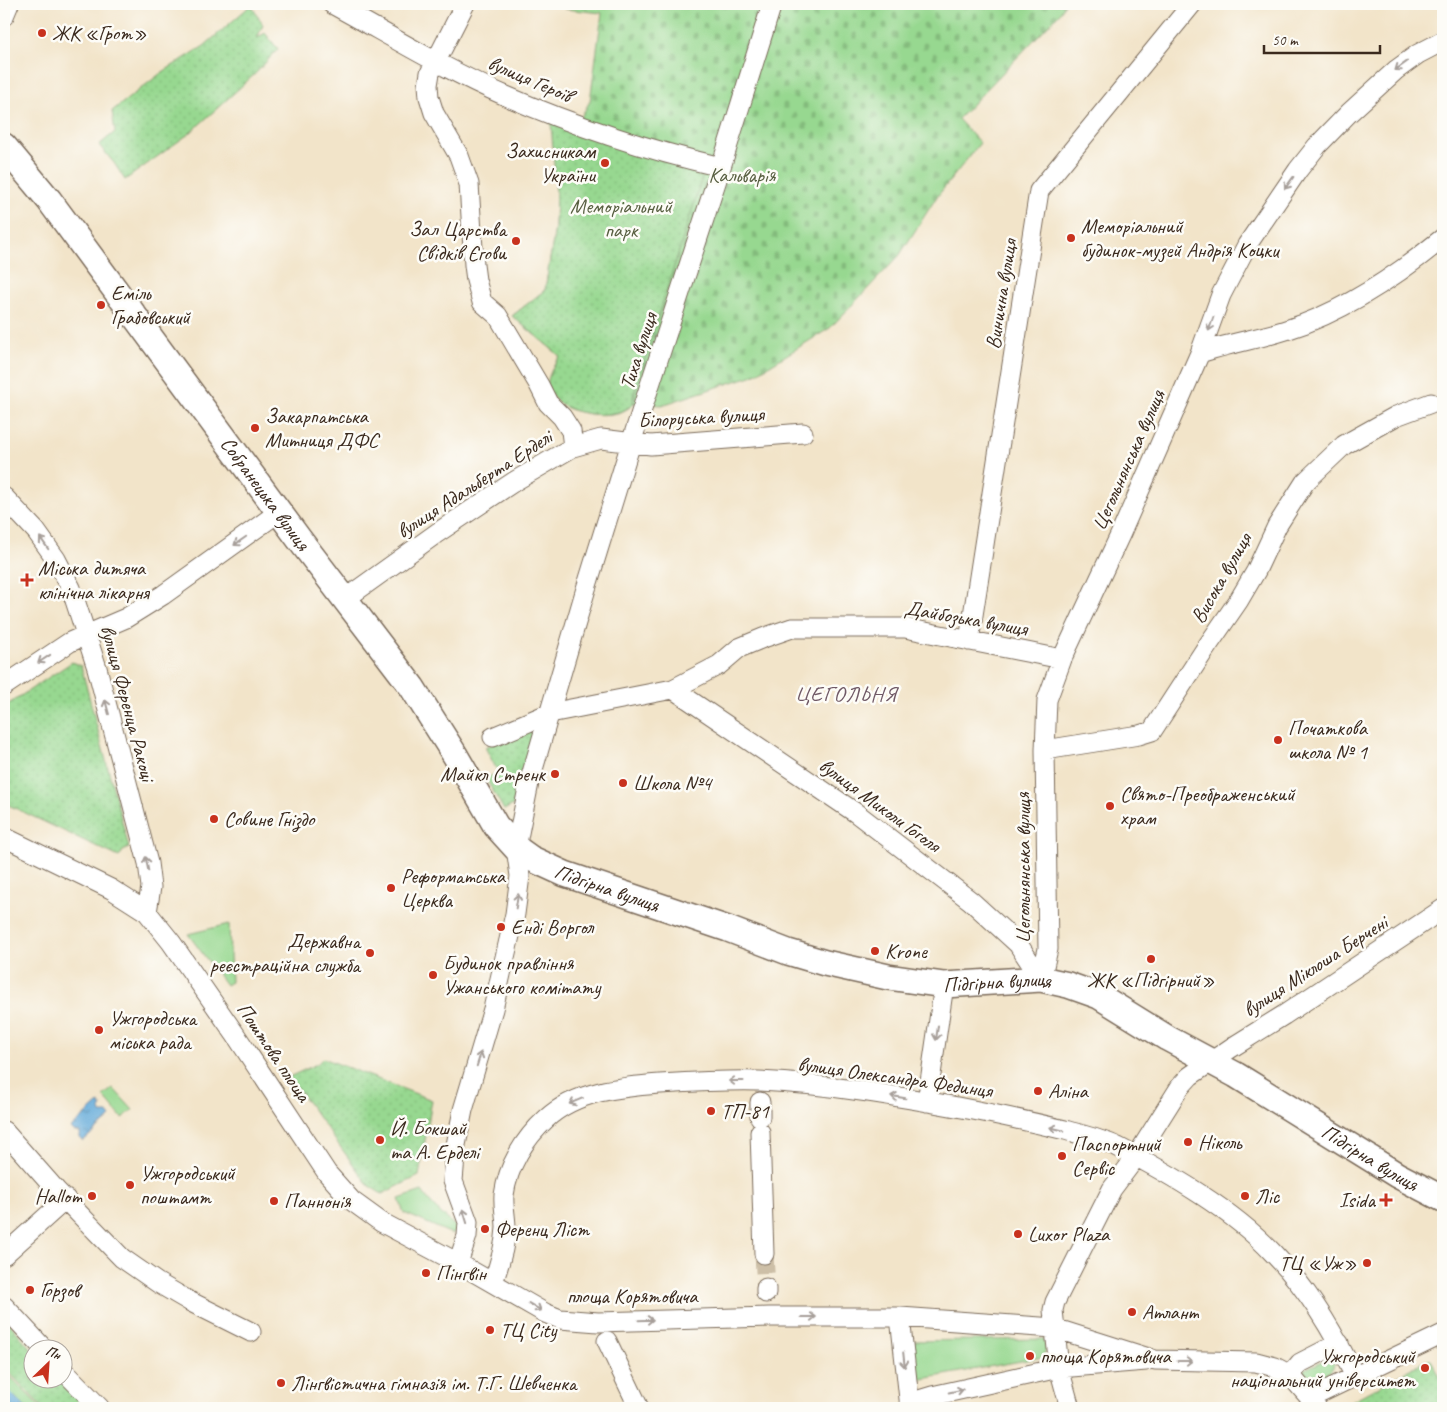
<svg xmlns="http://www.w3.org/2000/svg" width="1447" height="1412" viewBox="0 0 1447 1412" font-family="Caveat,sans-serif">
	<defs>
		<pattern id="cemetery-stones" width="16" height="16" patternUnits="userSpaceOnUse" patternTransform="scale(1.25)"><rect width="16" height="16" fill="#97d890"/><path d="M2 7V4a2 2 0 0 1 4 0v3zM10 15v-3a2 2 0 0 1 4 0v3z" fill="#83ba7c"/></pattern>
		<pattern id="park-dots" width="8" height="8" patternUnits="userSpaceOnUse" patternTransform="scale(1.25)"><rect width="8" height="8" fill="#97d890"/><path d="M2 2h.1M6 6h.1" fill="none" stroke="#83ba7c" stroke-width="1.8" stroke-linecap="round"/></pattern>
		<pattern id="water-ripples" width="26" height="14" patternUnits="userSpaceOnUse" patternTransform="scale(1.25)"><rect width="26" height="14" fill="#63aad9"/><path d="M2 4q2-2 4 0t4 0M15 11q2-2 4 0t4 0" fill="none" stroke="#538baf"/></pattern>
	</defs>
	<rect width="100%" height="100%" fill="#fdfcf7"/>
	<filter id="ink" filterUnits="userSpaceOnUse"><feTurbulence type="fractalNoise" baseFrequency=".02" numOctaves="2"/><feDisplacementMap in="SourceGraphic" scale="10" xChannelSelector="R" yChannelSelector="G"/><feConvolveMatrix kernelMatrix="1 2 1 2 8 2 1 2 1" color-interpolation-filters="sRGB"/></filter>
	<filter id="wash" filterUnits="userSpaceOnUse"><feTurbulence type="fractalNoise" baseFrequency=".0096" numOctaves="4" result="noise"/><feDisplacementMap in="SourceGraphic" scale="20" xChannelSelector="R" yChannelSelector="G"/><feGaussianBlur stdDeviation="1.12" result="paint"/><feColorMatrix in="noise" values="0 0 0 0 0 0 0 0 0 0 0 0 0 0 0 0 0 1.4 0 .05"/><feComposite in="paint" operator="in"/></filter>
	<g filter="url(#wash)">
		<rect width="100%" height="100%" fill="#f2e4c9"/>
		<!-- grass -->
		<path fill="#97d890" stroke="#698157" d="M229 924 231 982 226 985 188 934Z
			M113 1088 133 1110 122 1118 103 1096Z
			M422 1191 433 1206 456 1227V1231L452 1234 404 1213 399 1199Z
			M1044 1339 1046 1351 1043 1357 917 1380 910 1341Z
			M1329 1358 1334 1361C1335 1373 1321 1376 1313 1381H1309L1304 1378 1303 1373 1305 1369Z
			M4 1370 41 1408H26L4 1386Z"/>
		<!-- cemetery -->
		<path fill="url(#cemetery-stones)" stroke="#698157" d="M565 4H1065L1059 14 958 119 980 143 936 198 899 256 830 328 754 375 662 405 634 403C620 420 588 415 569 409L549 380 552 369 560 356 512 316 545 290 555 228 556 193 575 128 590 101 602 13 565 9Z"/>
		<!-- park -->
		<path fill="url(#park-dots)" stroke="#698157" d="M251 5 263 25 257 38 265 33 278 49 256 73 190 133 125 180 114 163 99 145 115 132 112 111 161 73 204 46Z
			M551 122 699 173 702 178 633 397 634 403C617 423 557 416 548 389 545 378 555 365 560 356L512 316 545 290 555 228 556 193Z
			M72 662 81 666 129 848 123 851 119 857 4 803V707Z
			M540 723 515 804 504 810 486 779 498 772 485 747Z
			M323 1058 432 1100 419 1176 382 1194 369 1186 289 1077 317 1064Z
			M4 1317 32 1350V1380H60L87 1408H43L4 1367Z
			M1430 1358 1443 1382V1408H1347L1348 1403Z"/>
		<!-- water -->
		<path fill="url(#water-ripples)" stroke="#4f6a7c" d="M99 1103 102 1107 100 1109 101 1113H108L111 1117 83 1141 80 1138V1132L74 1131 71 1128Z
			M4 1386 26 1408H4Z"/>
	</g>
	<g filter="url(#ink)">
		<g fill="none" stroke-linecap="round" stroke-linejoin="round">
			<!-- minor-tunnel -->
			<path stroke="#cdbfa7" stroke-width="19" stroke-dasharray="19 9" stroke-linecap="butt" d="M764 1254 766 1288"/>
			<!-- minor casing -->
			<g stroke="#7b6b5a" stroke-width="21">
				<path id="minor" d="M332 4C389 35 446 70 506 96 575 126 648 150 721 167
					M465 4 430 73 428 85 429 97 434 113 459 156 469 184 474 265 476 280 482 302 498 316 539 385 548 403 562 417 571 431 573 447
					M4 16 9 4
					M1200 353C1229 343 1260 339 1289 329 1343 312 1399 274 1443 238
					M4 497 36 531 56 559 71 588 97 668 148 863 151 887 147 912
					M345 599 437 533 515 481 573 447 601 439 651 445 803 433
					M969 641 1039 191 1192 4
					M4 686 70 642 126 618 163 595 279 512
					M673 689 856 813 971 901 1018 944 1041 979
					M493 737 550 713 673 689 719 665 739 648 763 638 792 628H905L1062 659
					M1045 750 1139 735 1152 731 1206 648 1239 600 1256 571 1277 526 1305 482 1344 445 1396 416 1431 403
					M4 837 111 889 147 912 171 942 235 1034 327 1173 352 1201 381 1222 458 1263 545 1313 560 1319 598 1322 769 1317H900L1054 1328 1155 1360 1256 1362 1275 1367 1290 1375 1310 1398 1317 1408
					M1041 979 1048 949 1045 750 1047 700 1062 659 1121 533 1200 353 1221 295 1247 245 1298 170 1317 146 1349 113 1396 70 1418 54 1443 41
					M760 1102V1117
					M927 1102 944 985
					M4 1131 56 1190 122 1258 158 1283 189 1301 251 1332
					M760 1132 764 1254
					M4 1255 66 1199
					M458 1263 467 1236 468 1222 453 1181 456 1145 463 1110 493 1009 515 914 520 876 516 848 529 783 585 592 631 443 721 167 772 4
					M493 1282C499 1266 505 1246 506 1228 506 1217 503 1206 504 1195 508 1166 524 1139 546 1119 576 1091 620 1087 660 1084 693 1082 726 1080 759 1081 831 1084 903 1097 973 1110 1004 1116 1035 1123 1065 1130 1083 1135 1101 1139 1118 1147 1170 1174 1233 1210 1273 1253 1308 1289 1334 1332 1355 1377
					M766 1293V1288
					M4 1306 45 1350
					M900 1317 910 1408
					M607 1341 639 1408
					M62 1369 100 1408
					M1290 1375 1300 1363 1339 1343
					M1310 1398 1443 1334
					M909 1403 932 1396 1059 1368 1146 1361
					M1070 1408 1059 1368 1053 1310 1055 1302 1112 1189 1136 1157 1180 1087 1190 1076 1231 1048 1284 1015 1443 909"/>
			</g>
			<!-- major casing -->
			<g stroke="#7b6b5a" stroke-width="28">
				<g id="major">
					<path id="s1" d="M4 146 49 200 299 539 412 687 455 755 496 826 516 848 530 858 565 874 728 929 788 952 825 963 888 977 944 985 1041 979 1068 985 1099 996 1167 1038 1236 1075 1397 1175 1443 1199"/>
				</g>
			</g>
			<!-- minor -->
			<use href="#minor" stroke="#fff" stroke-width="19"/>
			<!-- major -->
			<use href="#major" stroke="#fff" stroke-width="25"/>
		</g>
		<!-- one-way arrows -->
		<defs><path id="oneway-shaft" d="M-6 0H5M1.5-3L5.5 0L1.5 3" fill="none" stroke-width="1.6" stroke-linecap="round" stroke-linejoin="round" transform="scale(1.25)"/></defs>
		<g stroke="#a79f9a">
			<use href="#oneway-shaft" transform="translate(1401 66) rotate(144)"/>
			<use href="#oneway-shaft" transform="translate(1289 183) rotate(126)"/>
			<use href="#oneway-shaft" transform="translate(1211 324) rotate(109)"/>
			<use href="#oneway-shaft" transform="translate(240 541) rotate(145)"/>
			<use href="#oneway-shaft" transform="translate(44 543) rotate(-125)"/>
			<use href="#oneway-shaft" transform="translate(44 659) rotate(146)"/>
			<use href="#oneway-shaft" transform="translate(107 707) rotate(-105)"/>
			<use href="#oneway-shaft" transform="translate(147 864) rotate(-101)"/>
			<use href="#oneway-shaft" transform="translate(517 901) rotate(-80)"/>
			<use href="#oneway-shaft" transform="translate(937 1033) rotate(98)"/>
			<use href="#oneway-shaft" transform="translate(479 1059) rotate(-73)"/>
			<use href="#oneway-shaft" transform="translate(736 1081) rotate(180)"/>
			<use href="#oneway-shaft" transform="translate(898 1097) rotate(-171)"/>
			<use href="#oneway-shaft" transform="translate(576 1101) rotate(157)"/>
			<use href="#oneway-shaft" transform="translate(1057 1129) rotate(-166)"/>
			<use href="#oneway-shaft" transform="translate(465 1216) rotate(-107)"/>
			<use href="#oneway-shaft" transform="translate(535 1307) rotate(31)"/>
			<use href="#oneway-shaft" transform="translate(809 1317)"/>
			<use href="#oneway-shaft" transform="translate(646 1320) rotate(-2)"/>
			<use href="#oneway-shaft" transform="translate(904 1360) rotate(84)"/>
			<use href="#oneway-shaft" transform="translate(1185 1361)"/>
			<use href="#oneway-shaft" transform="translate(956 1391) rotate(-12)"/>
		</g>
	</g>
	<!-- markers -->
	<g fill="#c8321e" stroke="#fdfcf7" stroke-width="2">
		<circle cx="42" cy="33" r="5"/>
		<circle cx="605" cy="163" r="5"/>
		<circle cx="1071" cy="238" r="5"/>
		<circle cx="516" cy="241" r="5"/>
		<circle cx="101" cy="305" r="5"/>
		<circle cx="255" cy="428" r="5"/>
		<path d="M24.5 572.5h5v5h5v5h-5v5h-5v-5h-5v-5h5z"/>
		<circle cx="1278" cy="740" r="5"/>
		<circle cx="555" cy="774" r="5"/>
		<circle cx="623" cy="783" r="5"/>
		<circle cx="1110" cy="806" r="5"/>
		<circle cx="214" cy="819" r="5"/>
		<circle cx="391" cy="888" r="5"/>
		<circle cx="501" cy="927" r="5"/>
		<circle cx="875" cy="951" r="5"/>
		<circle cx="370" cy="953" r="5"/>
		<circle cx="1151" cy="959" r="5"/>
		<circle cx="433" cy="975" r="5"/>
		<circle cx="99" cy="1030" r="5"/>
		<circle cx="1038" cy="1091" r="5"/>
		<circle cx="711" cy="1111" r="5"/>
		<circle cx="380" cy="1140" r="5"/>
		<circle cx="1188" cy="1142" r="5"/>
		<circle cx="1062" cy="1156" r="5"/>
		<circle cx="130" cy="1185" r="5"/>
		<circle cx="92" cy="1196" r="5"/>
		<circle cx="1245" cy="1196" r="5"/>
		<path d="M1383.5 1192.5h5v5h5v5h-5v5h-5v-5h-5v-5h5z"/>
		<circle cx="274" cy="1201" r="5"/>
		<circle cx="485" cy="1229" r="5"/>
		<circle cx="1018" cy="1234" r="5"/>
		<circle cx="1367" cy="1263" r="5"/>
		<circle cx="426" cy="1273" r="5"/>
		<circle cx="30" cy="1290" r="5"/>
		<circle cx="1132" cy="1312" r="5"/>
		<circle cx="490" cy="1330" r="5"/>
		<circle cx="1030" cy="1356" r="5"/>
		<circle cx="1425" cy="1368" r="5"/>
		<circle cx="281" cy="1383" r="5"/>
	</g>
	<g text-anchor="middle" stroke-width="5" stroke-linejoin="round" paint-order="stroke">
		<!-- poi labels -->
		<g font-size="21" fill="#3b2a1e" stroke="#fdfcf7" text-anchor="start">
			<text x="52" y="40">ЖК «Грот»</text>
			<text x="595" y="158" text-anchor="end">Захисникам<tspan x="595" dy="24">України</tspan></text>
			<text x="1081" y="233">Меморіальний<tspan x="1081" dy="24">будинок-музей Андрія Коцки</tspan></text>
			<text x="506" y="236" text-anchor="end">Зал Царства<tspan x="506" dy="24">Свідків Єгови</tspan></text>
			<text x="111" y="300">Еміль<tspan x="111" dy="24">Грабовський</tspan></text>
			<text x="265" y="423">Закарпатська<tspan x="265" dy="24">Митниця ДФС</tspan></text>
			<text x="38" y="575">Міська дитяча<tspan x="38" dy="24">клінічна лікарня</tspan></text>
			<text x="1288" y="735">Початкова<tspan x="1288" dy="24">школа № 1</tspan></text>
			<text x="545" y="781" text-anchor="end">Майкл Стренк</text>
			<text x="633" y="790">Школа №4</text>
			<text x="1120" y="801">Свято-Преображенський<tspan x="1120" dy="24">храм</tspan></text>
			<text x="224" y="826">Совине Гніздо</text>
			<text x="401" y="883">Реформатська<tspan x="401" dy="24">Церква</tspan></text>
			<text x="511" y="934">Енді Воргол</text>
			<text x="360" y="948" text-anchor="end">Державна<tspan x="360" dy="24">реєстраційна служба</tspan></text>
			<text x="885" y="958">Krone</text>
			<text x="443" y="970">Будинок правління<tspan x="443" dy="24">Ужанського комітату</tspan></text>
			<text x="1151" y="987" text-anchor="middle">ЖК «Підгірний»</text>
			<text x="109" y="1025">Ужгородська<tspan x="109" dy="24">міська рада</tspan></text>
			<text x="1048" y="1098">Аліна</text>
			<text x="721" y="1118">ТП-81</text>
			<text x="390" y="1135">Й. Бокшай<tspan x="390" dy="24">та А. Ерделі</tspan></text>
			<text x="1198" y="1149">Ніколь</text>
			<text x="1072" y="1151">Паспортний<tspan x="1072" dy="24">Сервіс</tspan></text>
			<text x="140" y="1180">Ужгородський<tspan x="140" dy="24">поштамт</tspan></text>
			<text x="82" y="1203" text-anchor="end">Hallom</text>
			<text x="1255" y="1203">Ліс</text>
			<text x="1375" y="1207" text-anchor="end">Isida</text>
			<text x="284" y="1208">Паннонія</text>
			<text x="495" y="1236">Ференц Ліст</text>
			<text x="1028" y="1241">Luxor Plaza</text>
			<text x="1357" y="1270" text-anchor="end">ТЦ «Уж»</text>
			<text x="436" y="1280">Пінгвін</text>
			<text x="40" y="1297">Горзов</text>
			<text x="1142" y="1319">Атлант</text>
			<text x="500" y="1337">ТЦ City</text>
			<text x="1040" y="1363">площа Корятовича</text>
			<text x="1415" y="1363" text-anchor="end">Ужгородський<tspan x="1415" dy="24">національний університет</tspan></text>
			<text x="291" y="1390">Лінгвістична гімназія ім. Т.Г. Шевченка</text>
		</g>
		<!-- street labels -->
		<g font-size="21" fill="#3b2a1e" stroke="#fdfcf7">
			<text transform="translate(530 79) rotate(23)" y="7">вулиця Героїв</text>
			<text transform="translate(1001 294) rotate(-81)" y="7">Винична вулиця</text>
			<text transform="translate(638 351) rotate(-72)" y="7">Тиха вулиця</text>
			<text transform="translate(701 417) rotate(-3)" y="7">Білоруська вулиця</text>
			<text transform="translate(1128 460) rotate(-66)" y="7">Цегольнянська вулиця</text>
			<text transform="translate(474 484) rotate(-33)" y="7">вулиця Адальберта Ерделі</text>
			<text dy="7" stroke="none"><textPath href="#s1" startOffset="435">Собранецька вулиця</textPath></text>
			<text transform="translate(1221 578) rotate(-60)" y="7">Висока вулиця</text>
			<text transform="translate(966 618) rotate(10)" y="7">Дайбозька вулиця</text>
			<text transform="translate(128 703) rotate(75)" y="7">вулиця Ференца Ракоці</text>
			<text transform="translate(880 805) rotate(36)" y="7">вулиця Миколи Гоголя</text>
			<text transform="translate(1023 868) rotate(-90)" y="7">Цегольнянська вулиця</text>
			<text dy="7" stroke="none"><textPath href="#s1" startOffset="970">Підгірна вулиця</textPath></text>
			<text transform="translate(1315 966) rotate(-33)" y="7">вулиця Міклоша Берчені</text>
			<text dy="7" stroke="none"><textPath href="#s1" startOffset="1375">Підгірна вулиця</textPath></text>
			<text transform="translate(274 1052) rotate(56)" y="7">Поштова площа</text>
			<text transform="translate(895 1077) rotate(8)" y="7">вулиця Олександра Фединця</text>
			<text dy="7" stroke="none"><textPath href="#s1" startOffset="1795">Підгірна вулиця</textPath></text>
			<text x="632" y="1303">площа Корятовича</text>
		</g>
		<!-- park labels -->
		<g font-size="21" fill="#575e40" stroke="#fdfcf7">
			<text x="742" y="182">Кальварія</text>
			<text x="621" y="213">Меморіальний<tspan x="621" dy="24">парк</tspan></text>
		</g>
		<!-- neighbourhood labels -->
		<g font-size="22" letter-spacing="1" fill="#705966" stroke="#fdfcf7">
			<text x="846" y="701">ЦЕГОЛЬНЯ</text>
		</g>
	</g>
	<!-- margin -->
	<rect width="1447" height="1412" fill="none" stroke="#fdfcf7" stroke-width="20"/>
	<!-- north arrow -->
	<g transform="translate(48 1364) rotate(25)"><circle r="24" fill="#fdfcf7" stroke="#afa8a0"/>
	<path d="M0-4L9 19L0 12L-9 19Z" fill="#c8321e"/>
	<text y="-8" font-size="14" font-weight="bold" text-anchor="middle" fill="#3b2a1e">Пн</text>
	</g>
	<!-- scale -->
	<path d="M1264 45v8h116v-8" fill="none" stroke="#3b2a1e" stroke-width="2.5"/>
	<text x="1272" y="45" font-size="15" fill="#3b2a1e" stroke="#fdfcf7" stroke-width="4" paint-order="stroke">50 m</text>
</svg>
